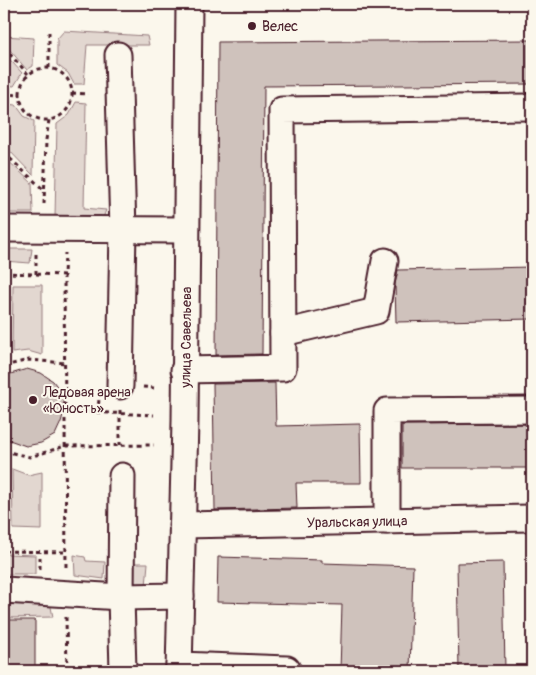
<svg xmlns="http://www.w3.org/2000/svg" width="536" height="675" viewBox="0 0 536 675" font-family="Pangolin,sans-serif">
	<rect width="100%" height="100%" fill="#fbf7ec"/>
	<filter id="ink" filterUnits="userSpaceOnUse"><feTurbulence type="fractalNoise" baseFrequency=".02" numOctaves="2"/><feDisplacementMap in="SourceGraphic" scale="10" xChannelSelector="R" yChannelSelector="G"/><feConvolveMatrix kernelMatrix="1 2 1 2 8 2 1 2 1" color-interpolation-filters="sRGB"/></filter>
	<g filter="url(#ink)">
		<!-- grass -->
		<path fill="#e2d7d0" stroke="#967b7e" d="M64 31 147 36 149 45H87L84 84H74L68 73 57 65V39Z
			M4 36 34 38 33 66 27 70 4 43Z
			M4 53 22 73 14 86 4 85Z
			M76 102 86 103 84 208 106 210 103 218 55 217 57 124 69 115Z
			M4 104 16 105 24 116 34 121 33 175 4 145Z
			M4 157 32 183 33 213H4Z
			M4 249H32L30 263 4 261Z
			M13 285H42V355L28 351 12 353Z
			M12 469 28 475 42 472V530L13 529Z
			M4 554 35 555V574H4Z
			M74 555 85 557 86 561 105 562 104 579 75 575Z
			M128 563H148L146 586 137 585 131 580Z
			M4 601 50 602 53 617 4 618Z"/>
		<!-- building -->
		<path fill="#cfc2bc" stroke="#4a1f2b" d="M532 40V84L264 86 262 354 216 355 218 42Z
			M532 267V319L396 322 395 284 398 270Z
			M27 369 41 373 53 381 62 393 65 408 61 422 55 435 41 443 26 446 4 438V376Z
			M275 383 276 426 360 424 361 483H296L297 508 215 510 213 384Z
			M532 424V468H402V425Z
			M218 557 322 560V563L413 566 410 671H340L342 605 217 602Z
			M503 562 505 671H459L457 563Z
			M4 620H35V671H4Z"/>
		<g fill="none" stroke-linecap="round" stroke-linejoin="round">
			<!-- minor casing -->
			<g stroke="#4a1f2b" stroke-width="29">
				<g id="minor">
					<path d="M118 55 123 230 120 386"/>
					<path d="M4 229 186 230"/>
					<path d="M283 333 376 311 385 261"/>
					<path d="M184 370 283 368 282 110 532 107"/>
					<path d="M122 476 121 597 123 671"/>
					<path d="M387 521V411L532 410"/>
					<path id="s1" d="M182 525 532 518"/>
					<path d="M4 590 121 597 181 596"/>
					<path d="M179 665 287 669V671"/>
					<path id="s2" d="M179 671 185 421 189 4"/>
				</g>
			</g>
			<!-- path -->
			<path stroke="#4a1f2b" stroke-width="3" stroke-dasharray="4 4" stroke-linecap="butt" d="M49 32V68
				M4 48 28 74
				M20 94a26 26 0 1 1 52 0a26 26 0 1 1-52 0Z
				M72 93 88 94
				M4 94 19 95
				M4 153 45 191
				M44 204 46 140 49 120
				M4 273 36 274V254
				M36 274 64 275 65 253
				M64 275 66 569
				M4 366 29 360 65 363
				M143 387 154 388
				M120 410V445
				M65 411 154 415
				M98 412 99 398
				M4 451 30 457 65 446 154 445
				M4 542V551
				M4 551 66 552
				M40 569V552
				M66 617 67 671"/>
			<!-- minor -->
			<use href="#minor" stroke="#fbf7ec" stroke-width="25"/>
		</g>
	</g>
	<!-- markers -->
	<g fill="#4a1f2b" stroke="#fbf7ec" stroke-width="2">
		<circle cx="252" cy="26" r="5"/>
		<circle cx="33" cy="400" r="5"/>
	</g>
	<g text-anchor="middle" stroke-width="4" stroke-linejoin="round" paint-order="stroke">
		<!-- poi labels -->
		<g font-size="14" fill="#4a1f2b" stroke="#fbf7ec" text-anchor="start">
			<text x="262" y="31">Велес</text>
			<text x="43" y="397">Ледовая арена<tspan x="43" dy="16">«Юность»</tspan></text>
		</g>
		<!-- street labels -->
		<g font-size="14" fill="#4a1f2b" stroke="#fbf7ec">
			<text dy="5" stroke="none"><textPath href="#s2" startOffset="334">улица Савельева</textPath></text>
			<text dy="5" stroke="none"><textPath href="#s1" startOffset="175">Уральская улица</textPath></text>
		</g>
	</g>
	<!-- margin -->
	<rect width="536" height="675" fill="none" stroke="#fbf7ec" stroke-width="20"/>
	<rect x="10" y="10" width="516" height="655" fill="none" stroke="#4a1f2b" stroke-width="2" filter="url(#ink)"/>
</svg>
